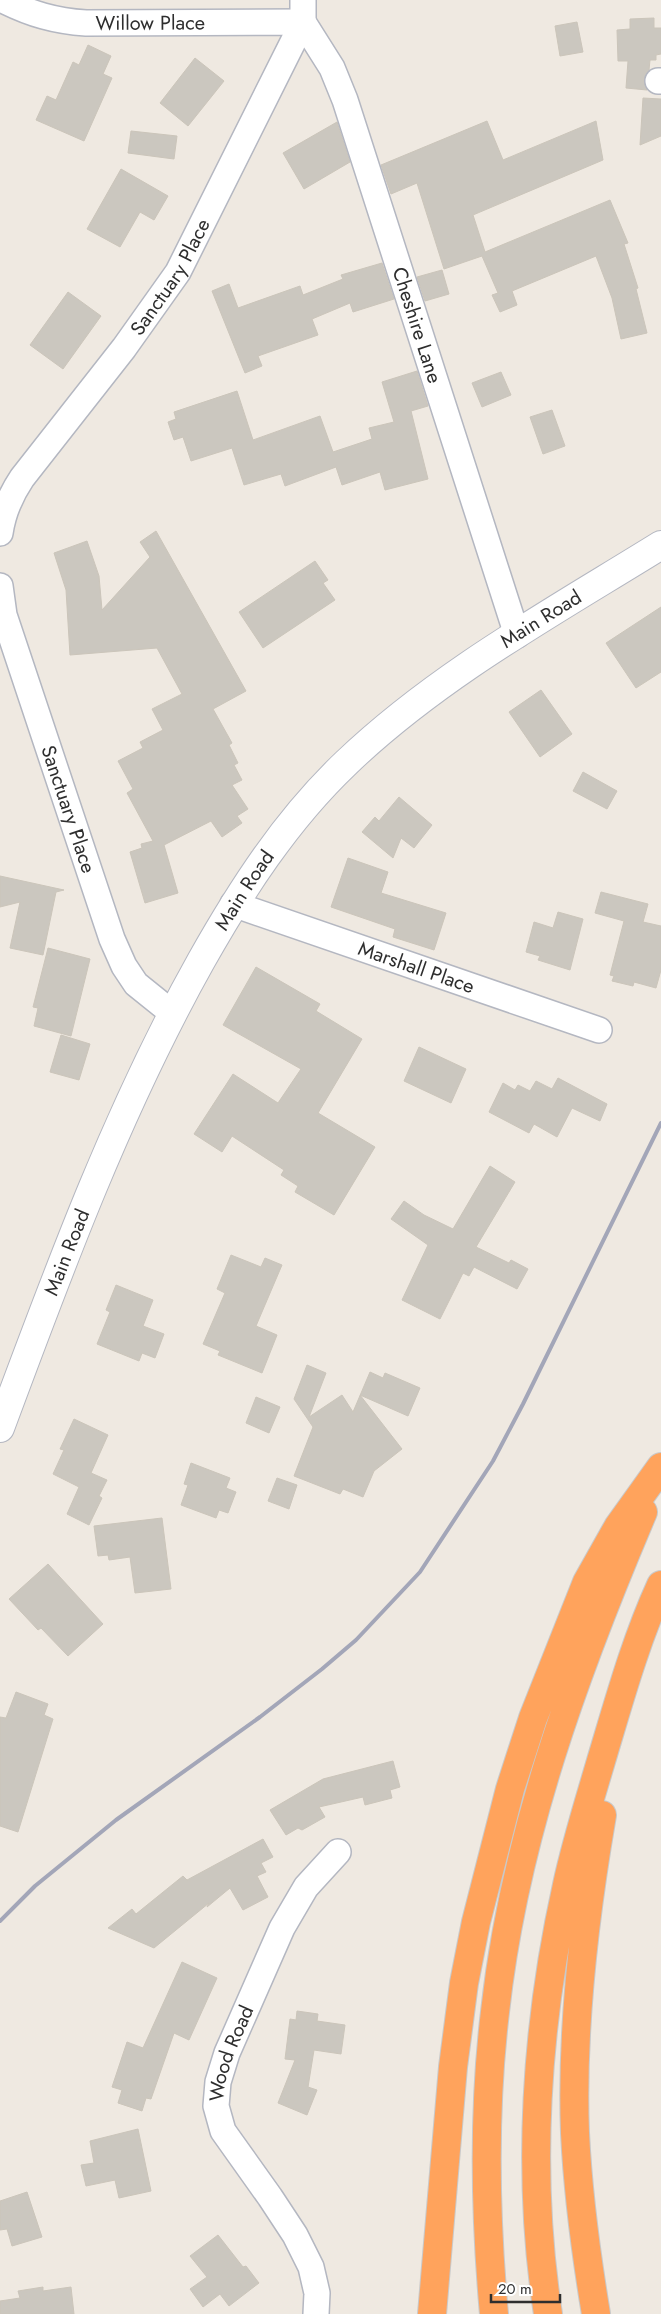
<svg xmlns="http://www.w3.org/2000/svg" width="661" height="2314" viewBox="0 0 661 2314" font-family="Jost,sans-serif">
	<rect width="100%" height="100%" fill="#efe9e1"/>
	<!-- building -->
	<path fill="#cbc7bf" stroke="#cbc5ba" d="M654 18V28H661V54L656 55V60H650L649 70 644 81 647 90 626 88 628 61H618L617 30 630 29V19Z
		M577 22 583 52 560 56 555 26Z
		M88 45 111 56 103 74 112 78 84 141 36 120 47 96 56 100 73 62 79 65Z
		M195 58 224 81 188 126 160 103Z
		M643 98 661 99V136L640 145Z
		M487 121 503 160 596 121 603 160 473 215 485 252 610 200 628 243 624 244 638 288 636 289 647 333 621 339 612 298 596 256 512 291 517 305 500 312 492 295 498 293 482 256 444 269 417 183 391 194 381 165Z
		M337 122 350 162 304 189 283 153Z
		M131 131 177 136 174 159 128 153Z
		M121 169 168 196 154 220 140 212 120 247 87 229Z
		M382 263 394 299 353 312 350 303 312 319 318 335 258 356 262 366 245 373 212 291 229 284 238 308 300 286 303 295 343 279 341 275Z
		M442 270 449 294 425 301 417 277Z
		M68 292 101 316 63 369 30 345Z
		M417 371 428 406 411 411 428 479 385 490 380 472 342 485 336 467 285 486 281 474 244 485 232 448 191 461 183 437 174 440 168 422 176 419 174 412 237 391 253 440 320 416 333 452 372 439 369 428 394 422 382 382Z
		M501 372 511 395 482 407 472 383Z
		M552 410 565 446 543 454 530 417Z
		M156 531 246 691 213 709 232 743 229 745 238 763 234 765 242 780 232 785 248 809 237 816 242 823 222 837 211 821 164 845 178 893 145 903 130 852 142 848 141 844 153 841 127 793 133 789 118 761 143 748 140 742 163 730 152 709 182 694 157 648 70 655 66 590 54 553 87 541 99 576 102 610 150 557 140 542Z
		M315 561 328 580 323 583 335 600 263 648 239 612Z
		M661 607V672L636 688 606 643Z
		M541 690 572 734 540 757 509 712Z
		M583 772 617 791 607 809 573 791Z
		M399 797 432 825 414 848 401 838 393 858 362 832 375 817 379 821Z
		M348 858 388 872 381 893 446 913 434 950 393 937 395 929 331 907Z
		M0 876 64 890 56 892 43 955 10 948 20 902 0 907Z
		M601 892 648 904 643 922 661 926V970L656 988 634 982 633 986 612 981 614 976 610 975 624 921 595 913Z
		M558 912 583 919 570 970 538 960 540 956 526 952 534 922 553 928Z
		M48 948 90 959 71 1036 34 1026 38 1008 33 1007Z
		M256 967 320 1004 316 1011 362 1039 318 1113 375 1147 334 1215 295 1192 298 1186 281 1175 284 1170 232 1136 222 1152 194 1134 233 1074 278 1103 301 1069 223 1025Z
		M61 1035 90 1044 79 1080 50 1072Z
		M419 1047 466 1069 451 1103 404 1081Z
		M558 1078 607 1104 600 1121 572 1108 557 1137 534 1124 529 1133 489 1112 503 1083 515 1090 518 1085 530 1091 536 1081 552 1089Z
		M490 1166 515 1182 476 1247 509 1263 511 1260 528 1269 517 1289 474 1267 469 1276 463 1273 440 1319 402 1300 428 1245 391 1219 404 1201 424 1215 453 1229Z
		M231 1255 261 1267 265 1258 282 1265 256 1326 277 1335 262 1373 218 1355 220 1351 203 1344 225 1293 217 1289Z
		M116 1285 153 1300 143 1326 164 1334 155 1358 142 1353 139 1361 97 1344 110 1312 106 1310Z
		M307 1365 326 1373 309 1417 342 1395 353 1412 370 1372 383 1378 385 1373 420 1388 408 1416 360 1395 402 1449 374 1471 363 1497 343 1489 340 1494 294 1476 313 1427 294 1399Z
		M256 1397 280 1407 269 1433 246 1423Z
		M74 1419 108 1435 91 1473 107 1480 99 1496 102 1498 89 1525 67 1514 79 1487 53 1474 64 1450 60 1449Z
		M191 1463 230 1478 226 1488 236 1492 228 1513 219 1510 216 1518 181 1505 188 1485 184 1484Z
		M277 1478 297 1485 289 1509 268 1501Z
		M162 1518 171 1589 135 1593 130 1557 109 1560 108 1555 98 1556 94 1526Z
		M48 1564 103 1624 68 1656 41 1628 38 1630 9 1599Z
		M16 1692 48 1704 44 1715 53 1719 18 1832 0 1826V1717L6 1718Z
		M393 1761 400 1787 390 1790 392 1798 365 1805 363 1797 319 1807 325 1817 302 1830 298 1828 286 1835 270 1810 323 1779Z
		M263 1839 273 1857 261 1863 266 1872 257 1876 268 1897 243 1910 230 1888 207 1907 209 1903 154 1948 108 1928 132 1909 136 1914 183 1876 187 1880Z
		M182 1962 217 1978 189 2040 174 2033 151 2099 146 2098 142 2111 118 2103 122 2090 112 2087 127 2042 143 2048Z
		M297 2011 318 2014 317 2021 345 2025 341 2054 314 2050 308 2087 317 2090 307 2115 278 2103 295 2060 285 2059 290 2019 296 2020Z
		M138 2129 151 2191 119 2198 115 2180 86 2186 81 2165 94 2163 90 2141Z
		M27 2192 42 2237 12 2246 7 2229 0 2230V2201Z
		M218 2235 243 2267 246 2266 259 2283 229 2306 220 2294 203 2307 190 2289 207 2277 190 2256Z
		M43 2287V2291L71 2287 74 2314H0V2301L20 2298 18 2291Z"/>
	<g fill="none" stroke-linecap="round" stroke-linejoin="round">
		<!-- minor casing -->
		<g stroke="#b4b7c1" stroke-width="28">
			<g id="minor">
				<path id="s1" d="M3 0C31 14 55 21 86 23L303 22 332 68 345 100 517 635"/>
				<path d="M658 81H661"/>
				<path id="s2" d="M0 533C3 512 10 496 22 478L124 348 178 272 303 22V0"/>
				<path id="s3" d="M0 586 4 615 112 939 124 966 136 984 172 1013"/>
				<path id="s4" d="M233 904 599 1030"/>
				<path id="s5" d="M316 2314 317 2293 311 2267 295 2235 270 2197 223 2131 216 2106 218 2082 227 2053 282 1928 306 1887 338 1852"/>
			</g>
		</g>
		<!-- secondary casing -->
		<g stroke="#b4b7c1" stroke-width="30">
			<g id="secondary">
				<path id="s6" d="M0 1428C59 1269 118 1109 201 961 241 890 286 820 346 763 438 675 553 612 661 545"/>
			</g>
		</g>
		<!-- motorway casing -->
		<g stroke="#c9c9c9" stroke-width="30">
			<path id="motorway" d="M432 2314 453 2067 464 1983 476 1922 510 1789 533 1718 587 1582 618 1527 661 1467
				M494 2314C485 2214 483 2112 495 2012 514 1838 575 1672 643 1512
				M548 2314C526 2173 536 2024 567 1885 576 1843 589 1802 601 1761 619 1701 635 1642 661 1585
				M596 2314C586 2254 578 2194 575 2133 571 2027 584 1919 602 1815"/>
		</g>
		<!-- minor -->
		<use href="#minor" stroke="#fff" stroke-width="25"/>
		<!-- secondary -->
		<use href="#secondary" stroke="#fff" stroke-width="28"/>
		<!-- motorway -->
		<use href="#motorway" stroke="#ffa35c" stroke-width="28"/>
		<!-- rail -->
		<path stroke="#a3a6b8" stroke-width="4" d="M0 1921 35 1886 116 1820 260 1717 322 1669 356 1640 420 1572 493 1461 523 1404 661 1123"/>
	</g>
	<g text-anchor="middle" stroke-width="4.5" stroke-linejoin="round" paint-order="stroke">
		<!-- street labels -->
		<g font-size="20" fill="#2e2e2e" stroke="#fff">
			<text dy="7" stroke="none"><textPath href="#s1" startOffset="151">Willow Place</textPath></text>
			<text dy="7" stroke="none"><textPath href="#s2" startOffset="310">Sanctuary Place</textPath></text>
			<text dy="7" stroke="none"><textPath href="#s1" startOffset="629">Cheshire Lane</textPath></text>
			<text dy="7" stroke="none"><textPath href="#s6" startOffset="998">Main Road</textPath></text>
			<text dy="7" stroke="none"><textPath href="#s3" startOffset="234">Sanctuary Place</textPath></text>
			<text dy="7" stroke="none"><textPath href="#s6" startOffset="592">Main Road</textPath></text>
			<text dy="7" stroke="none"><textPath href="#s4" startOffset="194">Marshall Place</textPath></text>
			<text dy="7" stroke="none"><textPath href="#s6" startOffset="188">Main Road</textPath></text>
			<text dy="7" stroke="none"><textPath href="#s5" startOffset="291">Wood Road</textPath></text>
		</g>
	</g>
	<!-- scale -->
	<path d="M491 2294v8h69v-8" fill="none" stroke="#2e2e2e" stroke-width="2.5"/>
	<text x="498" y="2294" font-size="15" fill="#2e2e2e" stroke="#ffffff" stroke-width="4" paint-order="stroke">20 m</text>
</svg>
